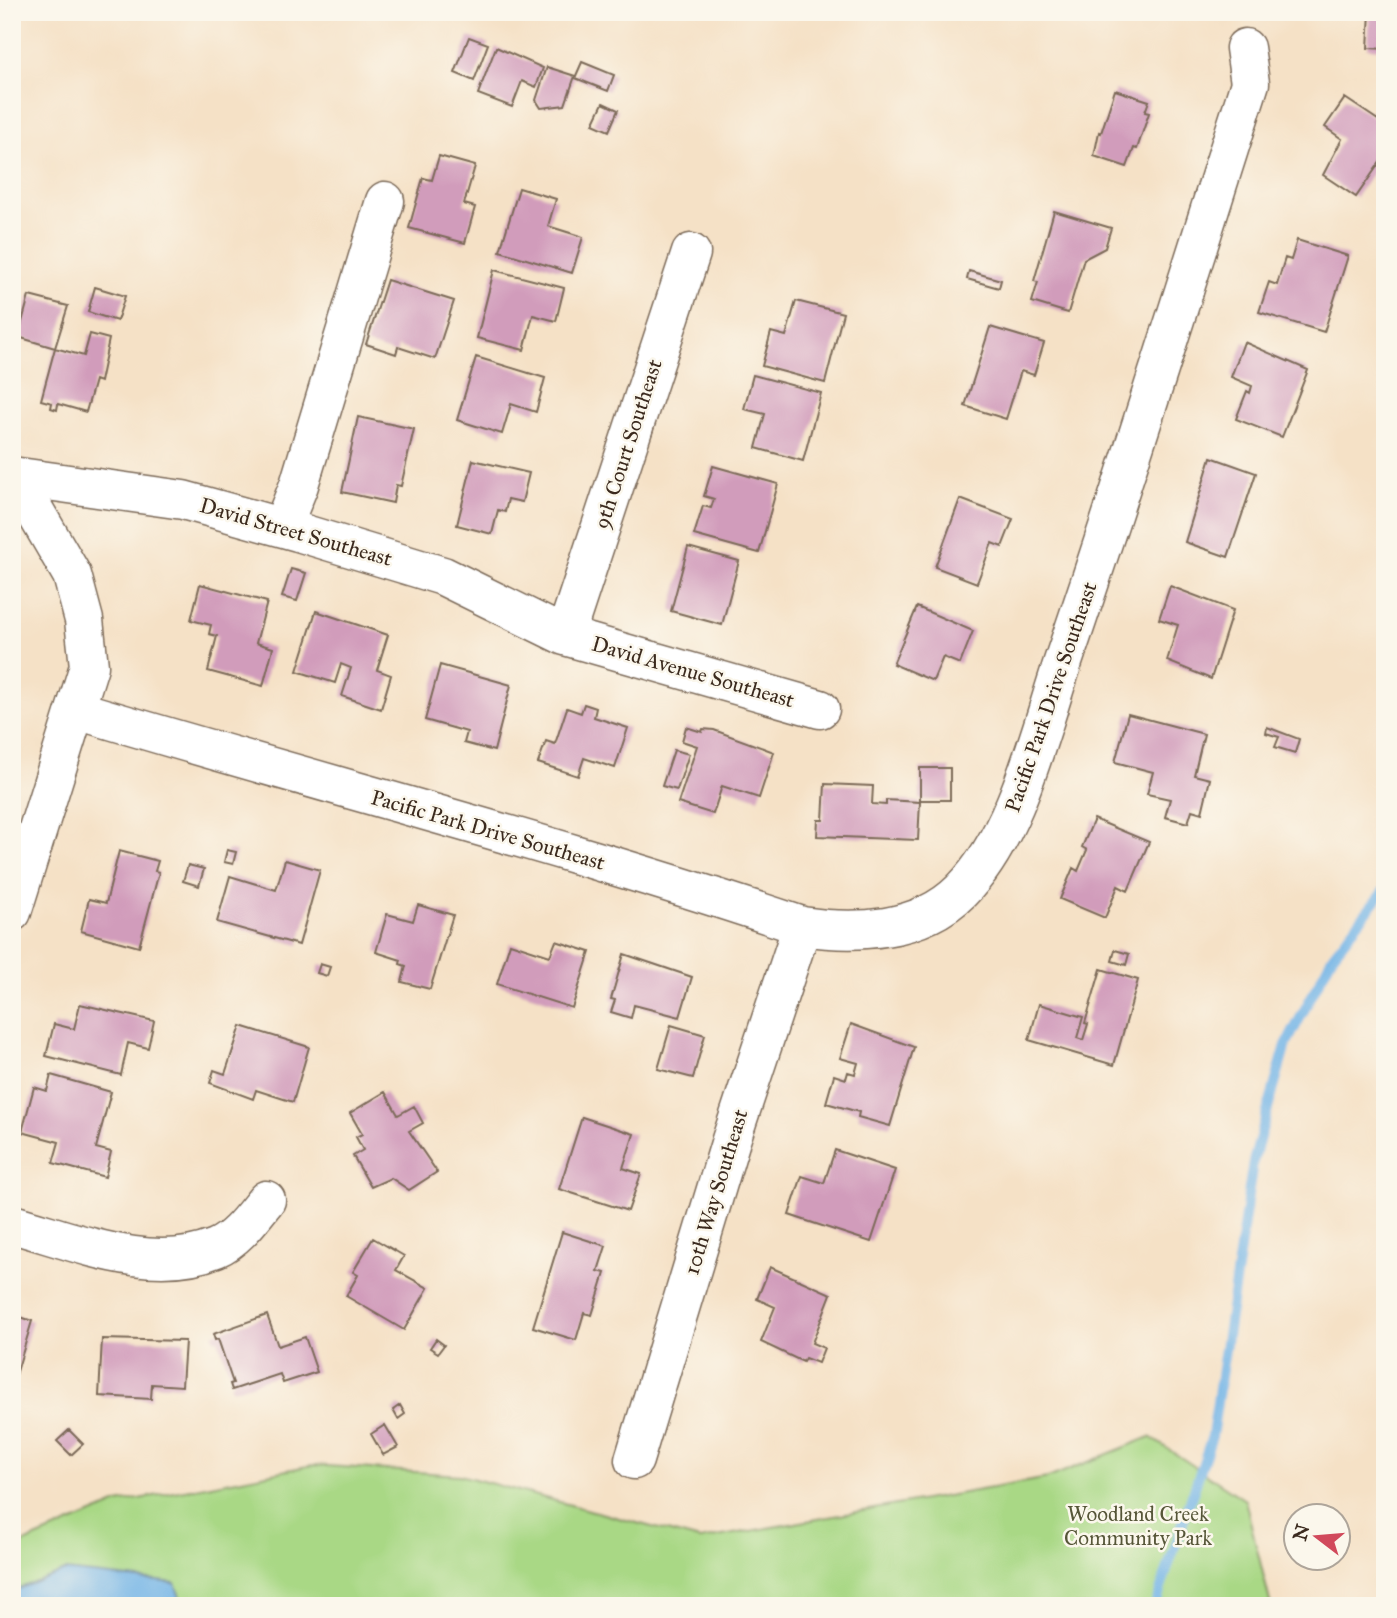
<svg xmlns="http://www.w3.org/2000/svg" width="1397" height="1618" viewBox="0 0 1397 1618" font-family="'IM FELL Great Primer',serif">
	<rect width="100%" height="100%" fill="#fbf7ec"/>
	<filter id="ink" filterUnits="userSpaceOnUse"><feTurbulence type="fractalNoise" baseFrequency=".0143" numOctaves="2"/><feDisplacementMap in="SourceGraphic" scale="14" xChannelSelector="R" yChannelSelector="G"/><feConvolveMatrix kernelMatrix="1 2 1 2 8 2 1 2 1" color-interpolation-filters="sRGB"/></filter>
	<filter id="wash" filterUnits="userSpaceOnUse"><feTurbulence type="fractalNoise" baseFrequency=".00686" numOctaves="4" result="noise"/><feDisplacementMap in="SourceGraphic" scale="28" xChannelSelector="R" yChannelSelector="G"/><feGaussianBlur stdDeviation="1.57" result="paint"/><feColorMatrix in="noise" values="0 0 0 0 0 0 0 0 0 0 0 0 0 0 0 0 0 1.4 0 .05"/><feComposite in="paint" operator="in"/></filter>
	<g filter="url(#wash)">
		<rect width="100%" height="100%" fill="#f5e1c6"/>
		<!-- green -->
		<path fill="#a9d885" stroke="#728152" stroke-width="2" d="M1150 1437 1245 1500 1271 1606H12V1548L118 1503 313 1465 460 1475 700 1540 1048 1478Z"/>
		<!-- water -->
		<path fill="#71b3e6" stroke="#566e82" stroke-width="2" d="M65 1571 175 1583 183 1606H12V1591Z"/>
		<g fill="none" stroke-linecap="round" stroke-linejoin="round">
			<!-- stream -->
			<path stroke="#71b3e6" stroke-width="10" d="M1155 1606 1212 1436 1253 1162 1286 1045 1333 955 1385 889"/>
		</g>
		<g id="blocks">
			<!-- building -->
			<path fill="#d19cbb" d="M1370 12 1385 13V49L1368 48Z
				M469 37 488 44 474 81 455 73Z
				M496 47 543 68 536 87 522 81 512 107 478 94Z
				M582 62 614 75 608 91 575 78Z
				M547 67 575 76 565 105 541 108 536 100Z
				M1115 90 1149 101 1145 112 1149 113 1137 149 1134 148 1127 167 1094 156 1099 132 1101 133Z
				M1345 98 1378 120 1380 116 1385 119V155L1356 197 1323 175 1342 139 1325 127Z
				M603 103 618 110 609 131 593 124Z
				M439 156 475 166 464 204 475 207 465 243 409 228 423 178 432 180Z
				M519 188 556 199 548 226 583 237 572 273 500 251Z
				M1054 211 1111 228 1105 248 1084 259 1068 313 1032 302 1038 282 1034 281Z
				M1297 240 1348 256 1324 332 1259 312 1269 282 1277 285 1285 258 1291 260Z
				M494 270 564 288 556 321 533 315 524 350 477 338Z
				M969 271 1001 280 999 288 967 279Z
				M387 280 454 301 435 359 398 347 396 354 366 344Z
				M95 287 125 296 117 321 88 312Z
				M29 296 68 306 55 348 18 337Z
				M796 301 843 313 825 383 762 366 771 332 786 336Z
				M990 327 1044 343 1034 375 1021 371 1006 419 965 406Z
				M90 334 109 339 100 382 95 380 86 412 58 404 57 410 51 408 52 403 41 400 55 348 84 356Z
				M1244 342 1308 370 1282 437 1236 419 1247 391 1250 393 1252 386 1231 377Z
				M476 357 545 378 536 412 511 404 502 434 457 420Z
				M753 375 821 393 803 461 756 448 765 414 744 409Z
				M358 417 414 429 401 486 396 485 393 503 342 492Z
				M1211 457 1256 473 1228 557 1185 542Z
				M473 460 529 473 522 502 508 499 505 512 498 510 492 534 457 525Z
				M713 466 778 484 759 553 694 535 703 506 711 508 714 499 704 496Z
				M960 499 1013 519 1002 547 992 543 977 583 935 567Z
				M688 547 739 561 722 625 671 611Z
				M291 569 306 573 297 601 282 597Z
				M200 584 267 602 256 643 273 648 263 686 208 671 217 636 209 634 211 625 191 620Z
				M1170 586 1233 610 1211 679 1167 661 1178 625 1159 619Z
				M917 607 973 631 960 664 943 657 933 681 893 664Z
				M316 611 388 635 377 670 391 675 381 709 342 696 351 668 341 664 335 683 297 671Z
				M440 665 511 685 494 751 464 743 467 732 425 720Z
				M584 704 596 708 594 717 628 728 615 768 584 758 578 776 538 763 546 741 555 744 567 708 581 713Z
				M1128 714 1204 734 1194 775 1210 779 1202 813 1192 810 1188 823 1165 817 1170 799 1147 794 1153 772 1115 762Z
				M686 727 702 732 703 729 714 730 774 752 759 798 722 786 713 814 678 803 697 746 682 741Z
				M1267 727 1299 739 1295 753 1275 747 1279 737 1266 733Z
				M674 750 689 754 677 790 662 786Z
				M920 768H950V800H920Z
				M825 784 873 786 872 804 886 805V800L920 802 918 840 817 836 818 820H823Z
				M1094 819 1149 842 1128 891 1118 886 1105 918 1060 899 1073 868 1078 871 1087 850 1082 847Z
				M227 850 236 852 233 864 224 862Z
				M119 851 158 861 155 871 159 872 139 947 81 931 89 899 106 903Z
				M285 860 320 870 299 945 217 922 230 876 276 890Z
				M188 865 204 869 199 886 183 881Z
				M418 905 453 915 430 989 402 982 406 966 400 964 401 960 376 952 387 914 413 921Z
				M556 941 590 952 572 1008 497 984 510 943 550 956Z
				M1115 950 1129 954 1126 965 1112 961Z
				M624 954 692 977 680 1017 634 1005 631 1018 611 1012 615 1000 611 999Z
				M320 964 330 967 327 976 317 973Z
				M1101 969 1138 980 1114 1065 1029 1040 1039 1004 1083 1017 1077 1038 1083 1040 1088 1024 1085 1023Z
				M80 1004 154 1021 148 1048 128 1043 121 1075 46 1056 54 1024 74 1029Z
				M851 1024 914 1047 890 1126 858 1117 859 1112 826 1103 834 1075 846 1079 848 1072 855 1074 858 1063 840 1058Z
				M671 1025 705 1035 693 1078 658 1069Z
				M241 1026 309 1047 293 1102 256 1090 253 1099 210 1083 214 1070 225 1074Z
				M51 1075 111 1092 96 1148 111 1152 105 1177 53 1163 59 1142 22 1132 34 1087 47 1091Z
				M385 1092 398 1115 414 1106 423 1123 409 1131 437 1172 409 1190 391 1178 371 1187 353 1156 363 1150 356 1137 362 1134 350 1113Z
				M582 1117 634 1134 623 1168 641 1174 628 1211 559 1189Z
				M835 1150 895 1170 871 1242 789 1215 802 1176 824 1183Z
				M562 1232 606 1246 598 1271 605 1273 592 1315 584 1313 576 1340 533 1327Z
				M373 1238 404 1256 396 1270 428 1288 404 1330 346 1296 358 1275 353 1272Z
				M770 1267 831 1294 812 1343 824 1348 818 1363 805 1358 803 1362 761 1342 775 1307 757 1299Z
				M12 1314 32 1321 13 1385H12Z
				M267 1315 278 1346 305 1337 317 1372 283 1383 280 1374 232 1390 230 1384 233 1383 218 1339 215 1340 213 1334Z
				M102 1339 185 1341 182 1386 152 1384 151 1399 99 1396Z
				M436 1339 444 1345 438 1353 430 1348Z
				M400 1405 405 1414 398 1419 393 1410Z
				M385 1425 398 1447 383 1455 371 1434Z
				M69 1430 83 1444 71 1455 57 1441Z"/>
		</g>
	</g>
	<g filter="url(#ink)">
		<use href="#blocks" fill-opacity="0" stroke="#7c6a59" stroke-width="2"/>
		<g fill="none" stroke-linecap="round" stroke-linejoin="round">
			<!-- minor casing -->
			<g stroke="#7c6a59" stroke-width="41">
				<path id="minor" d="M12 476 183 500 298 532 443 576 565 636 820 709
					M282 527 299 485 385 201
					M565 636 691 253
					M77 710C318 783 563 845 802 926 855 934 920 932 961 891 1017 835 1040 729 1065 656 1130 466 1189 274 1250 83L1245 48
					M12 912 89 666 84 620 72 575 15 477
					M12 1224C75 1241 152 1275 216 1248 237 1239 252 1217 266 1200
					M634 1460 731 1140 802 926"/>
			</g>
			<!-- minor -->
			<use href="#minor" stroke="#fff" stroke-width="38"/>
		</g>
	</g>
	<g text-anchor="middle" stroke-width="5" stroke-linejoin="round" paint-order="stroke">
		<!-- street labels -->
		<g font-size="21" fill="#3b2a1e" stroke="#fbf7ec">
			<text transform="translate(628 444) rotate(-72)" y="7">9th Court Southeast</text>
			<text transform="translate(296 532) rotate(16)" y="7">David Street Southeast</text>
			<text transform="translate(693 672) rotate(16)" y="7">David Avenue Southeast</text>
			<text transform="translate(1051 697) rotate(-71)" y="7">Pacific Park Drive Southeast</text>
			<text transform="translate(488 830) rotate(16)" y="7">Pacific Park Drive Southeast</text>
			<text transform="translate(716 1192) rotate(-73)" y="7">10th Way Southeast</text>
		</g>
		<!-- park labels -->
		<g font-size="21" fill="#565638" stroke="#fbf7ec">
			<text x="1138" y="1521">Woodland Creek<tspan x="1138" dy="24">Community Park</tspan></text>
		</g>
	</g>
	<!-- margin -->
	<rect width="1397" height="1618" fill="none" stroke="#fbf7ec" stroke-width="42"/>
	<!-- north arrow -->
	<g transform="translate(1317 1537) rotate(286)"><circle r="33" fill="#fbf7ec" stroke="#aea59a" stroke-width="2"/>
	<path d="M0-5L12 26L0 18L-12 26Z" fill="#d1495b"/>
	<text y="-10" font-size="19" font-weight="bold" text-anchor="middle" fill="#3b2a1e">N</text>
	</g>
</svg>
